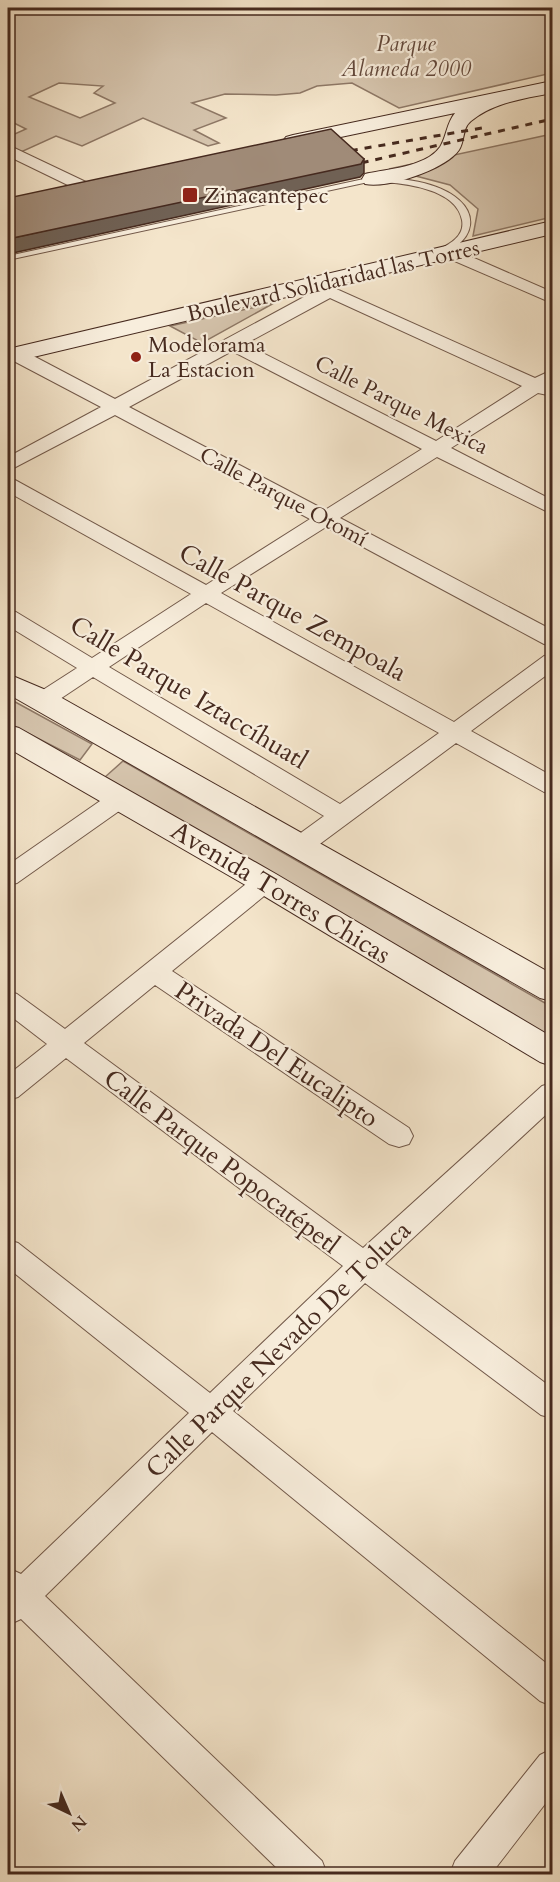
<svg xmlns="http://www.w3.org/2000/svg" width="560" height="1882" viewBox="0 0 560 1882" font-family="Cardo,serif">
	<rect width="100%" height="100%" fill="#f4e5cb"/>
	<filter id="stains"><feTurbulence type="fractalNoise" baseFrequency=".00333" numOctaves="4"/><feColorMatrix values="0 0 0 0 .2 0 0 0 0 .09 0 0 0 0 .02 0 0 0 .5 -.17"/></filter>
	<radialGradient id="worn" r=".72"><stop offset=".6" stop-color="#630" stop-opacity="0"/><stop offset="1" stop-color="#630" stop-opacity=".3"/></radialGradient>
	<!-- green -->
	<path fill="#d6c5ae" stroke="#8e7866" stroke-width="1.5" fill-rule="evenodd" d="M8 8H552V73L399 108 352 83 317 86 300 93 276 95 225 94 192 103 226 118 194 130 219 143 208 146 143 118 82 146 56 136 21 152 8 145V137L26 129 8 120ZM59 83 103 86 94 93 115 103 80 118 29 97Z
		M552 134V217L473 236 478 209 450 185 389 169Z
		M274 303 202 343 170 326Z
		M8 698 92 744 80 760 8 723Z
		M123 761 552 1007V1039L105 777Z"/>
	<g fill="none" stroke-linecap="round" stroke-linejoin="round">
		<!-- service casing -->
		<g stroke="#72594a" stroke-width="2">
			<path id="service" d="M373 177C400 178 438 181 459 200 476 215 473 235 455 247 450 251 445 254 438 254V250C450 244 465 236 462 220 456 187 400 183 373 181L8 260V256Z"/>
		</g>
		<!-- minor casing -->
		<g stroke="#72594a" stroke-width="2">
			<path id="minor" d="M8 145 88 183 90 186 82 191 76 189 8 156Z
				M449 247 552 292V303L443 256 440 252 443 248Z
				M314 279 535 378 552 370V396L538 393 451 448 552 500V514L437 457 340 518 552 630V646L544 644 326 527 221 593 454 722 544 656 552 654V671L471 731 552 776V794L544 792 456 743 309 852 300 854 291 852 288 846 291 840 324 816 93 677 51 705 43 707 35 705 32 700 35 695 77 668 8 626V611L16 612 92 658 191 594 8 492V478L15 480 206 585 310 519 115 415 8 471V457L101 407 8 358V351L15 348 22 350 115 399 315 291 305 284ZM330 298 522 386 436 441 245 344ZM232 351 422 449 325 510 129 407ZM206 603 439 733 340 804 109 667Z
				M121 790 129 792 133 798 129 804 17 883 8 885V865L113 792Z
				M265 873 274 876 277 882 274 888 172 971 409 1128 413 1136 409 1144 399 1147 389 1144 155 985 84 1043 363 1248 542 1086 552 1083V1109L385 1264 552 1388V1418L541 1415 365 1283 233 1411 552 1668V1706L540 1701 212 1432 45 1596 322 1861 327 1874H283L21 1619 8 1625V1568L21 1574 189 1413 8 1268V1240L18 1243 210 1393 343 1266 66 1058 18 1097 8 1100V1075L47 1044 8 1014V991L17 994 65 1029 256 876Z
				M552 1749V1795L491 1874H450L455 1861 540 1755Z"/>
		</g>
		<!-- secondary casing -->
		<g stroke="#462a1f" stroke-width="2">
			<path id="secondary" d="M552 81V93C523 99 494 102 471 121 462 128 465 141 459 150 446 169 388 189 365 184L362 179 365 174C387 169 426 167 440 147 447 136 446 124 455 113L293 147 286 145 283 141 286 137 293 135Z
				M552 221V234L8 363V349Z
				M8 674 53 693 552 974V1001L540 998 8 694Z
				M8 725 19 728 276 874 552 1037V1066L540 1062 254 890 8 748Z"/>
		</g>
		<!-- service -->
		<use href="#service" fill="#f8eedd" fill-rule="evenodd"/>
		<!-- minor -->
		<use href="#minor" fill="#f8eedd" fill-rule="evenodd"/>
		<!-- secondary -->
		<use href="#secondary" fill="#f8eedd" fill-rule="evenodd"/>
		<!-- rail -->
		<path stroke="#462a1f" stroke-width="3" stroke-dasharray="7 7" stroke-linecap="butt" d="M337 153 482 128
			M348 166 552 119"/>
	</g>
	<!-- shaded-wall -->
	<path fill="#706154" stroke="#462a1f" stroke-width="1.5" d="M364 159V173L360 177 8 254V239Z"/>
	<!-- building -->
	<path fill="#a08b78" stroke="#462a1f" stroke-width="1.5" d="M331 129 364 159 361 164 8 239V198Z"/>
	<!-- markers -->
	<g fill="#8f2418" stroke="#f8eedd" stroke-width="2">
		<rect x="182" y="187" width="16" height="16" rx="3"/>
		<circle cx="136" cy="357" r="6"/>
	</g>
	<g text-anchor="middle" stroke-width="4.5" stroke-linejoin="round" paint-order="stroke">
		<!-- far-park labels -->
		<g font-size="22" font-style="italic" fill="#63493c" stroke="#f8eedd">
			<text x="406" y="51">Parque<tspan x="406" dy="25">Alameda 2000</tspan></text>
		</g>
		<!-- far-poi labels -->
		<g font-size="22" fill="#462a1f" stroke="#f8eedd" text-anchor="start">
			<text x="204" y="203">Zinacantepec</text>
			<text x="148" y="352">Modelorama<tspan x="148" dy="25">La Estacion</tspan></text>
		</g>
		<!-- far-street labels -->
		<g font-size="22" fill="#462a1f" stroke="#f8eedd">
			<text transform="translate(333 280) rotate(-13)" y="8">Boulevard Solidaridad las Torres</text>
			<text transform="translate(402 404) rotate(27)" y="8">Calle Parque Mexica</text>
			<text transform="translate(284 496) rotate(28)" y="8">Calle Parque Otomí</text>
		</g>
		<!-- street labels -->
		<g font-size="26" fill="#462a1f" stroke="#f8eedd">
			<text transform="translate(293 612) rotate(29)" y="9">Calle Parque Zempoala</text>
			<text transform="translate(189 692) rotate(31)" y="9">Calle Parque Iztaccíhuatl</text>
			<text transform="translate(281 892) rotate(31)" y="9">Avenida Torres Chicas</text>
			<text transform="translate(277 1054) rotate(34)" y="9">Privada Del Eucalipto</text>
			<text transform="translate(222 1161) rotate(37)" y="9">Calle Parque Popocatépetl</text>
			<text transform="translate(278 1349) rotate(-44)" y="9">Calle Parque Nevado De Toluca</text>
		</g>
	</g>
	<!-- margin -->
	<rect width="560" height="1882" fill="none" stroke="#f4e5cb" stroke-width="30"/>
	<rect x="9" y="9" width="542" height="1864" fill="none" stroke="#462a1f" stroke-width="3"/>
	<rect x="15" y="15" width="530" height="1852" fill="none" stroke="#462a1f" stroke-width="1.5"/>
	<!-- north arrow -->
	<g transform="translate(69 1813) rotate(136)" stroke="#f8eedd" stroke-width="4.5" paint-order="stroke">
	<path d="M0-4.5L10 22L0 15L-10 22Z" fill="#462a1f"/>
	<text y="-9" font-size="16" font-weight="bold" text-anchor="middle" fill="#462a1f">N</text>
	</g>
	<rect width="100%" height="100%" filter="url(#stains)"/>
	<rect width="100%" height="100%" fill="url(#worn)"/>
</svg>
